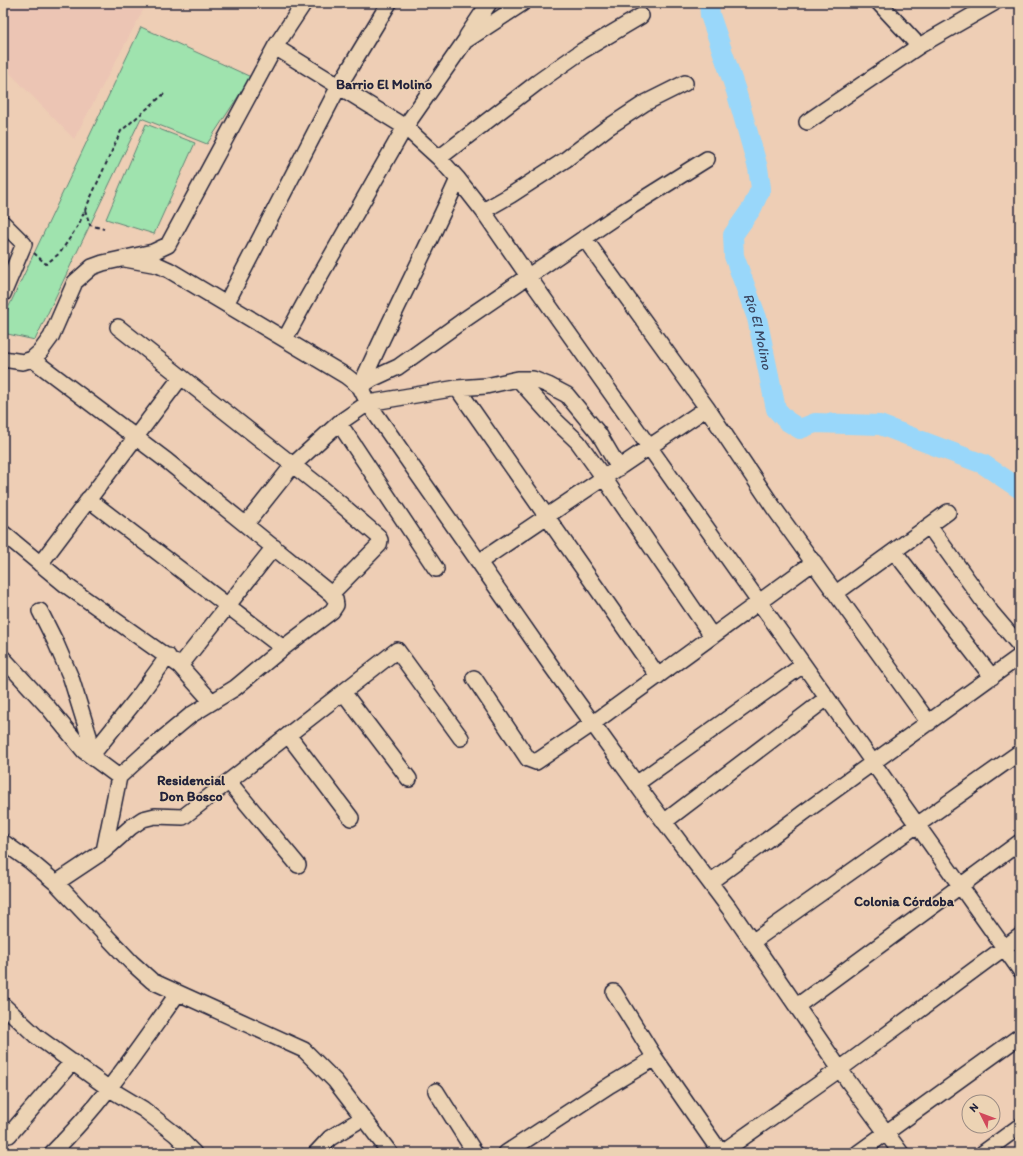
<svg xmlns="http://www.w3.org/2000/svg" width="1023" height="1156" viewBox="0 0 1023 1156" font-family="Itim,sans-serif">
	<rect width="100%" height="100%" fill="#eeceb5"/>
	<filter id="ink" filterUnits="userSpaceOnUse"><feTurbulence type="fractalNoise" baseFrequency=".025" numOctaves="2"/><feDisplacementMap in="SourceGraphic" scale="8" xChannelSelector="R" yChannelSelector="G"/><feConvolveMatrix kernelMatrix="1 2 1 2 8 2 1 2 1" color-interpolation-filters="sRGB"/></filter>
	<g filter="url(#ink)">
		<!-- built -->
		<path fill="#ecc5b4" d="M3 3H147L74 139 3 66Z"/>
		<!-- green -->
		<path fill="#9fe3ae" stroke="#608274" d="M141 27 251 77 207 144 141 118 35 340 3 333V319Z
			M146 124 195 143 154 234 106 219Z"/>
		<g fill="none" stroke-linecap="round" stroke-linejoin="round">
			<!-- river -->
			<path stroke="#99d7fa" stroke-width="20" id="s1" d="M709 3 710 15 736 91 758 168 761 188 752 208 733 235 734 256 757 318 776 409 787 421 800 429 815 423 880 425 983 464 1020 489"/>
			<!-- minor casing -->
			<g stroke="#22223b" stroke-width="18">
				<path id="minor" d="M879 3 919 46
					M467 36 489 3
					M275 47 405 127 439 158 458 179 483 211 528 276 1020 970
					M807 122 919 46 994 3
					M439 158 538 82 582 51 641 16
					M483 211 511 195 565 160 607 128 645 103 685 83
					M3 223 24 244 3 294
					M584 238 707 408 774 508 929 723
					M125 259 158 265 169 270 346 376 360 387 368 403 552 667 645 796 729 908 848 1081 901 1153
					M226 304 339 86 389 3
					M118 327 322 488 378 536 380 540 379 545 331 594
					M285 339 304 304 405 127 465 41 523 3
					M3 359 23 362 32 359 40 352 51 337 75 282 92 267 103 263 153 252 168 245 275 47 304 3
					M32 359 167 461 331 594 335 599 336 605 332 611 283 648 235 688 191 715 144 754 119 777 104 851
					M518 379 555 420 578 442 604 478 712 636
					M360 387 372 379 398 367 461 322 624 211 707 159
					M360 387C391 317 427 249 458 179
					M457 388 658 676
					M339 423 436 569
					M88 499 283 648
					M246 524 293 465 339 423 368 403 457 388 486 386 518 379H533L548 385 567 395 599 434 619 468
					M929 526 991 612 1020 646
					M3 533 67 586 180 666 212 702
					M894 551 992 677
					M479 562 707 408
					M40 564 181 377
					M836 593 948 512
					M40 611 55 641 71 678 89 736 84 751
					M3 658 47 706 84 751 119 777
					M180 666 274 547
					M474 678 528 759 536 762 592 724 814 562
					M343 692 409 779
					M288 735 351 818
					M91 756 136 700 168 656
					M229 782 298 865
					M636 784 803 665
					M664 822 827 698
					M3 842 31 862 56 883 131 962 152 981 304 1050 335 1081 390 1153
					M710 882 806 811 1020 656
					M56 883 104 851 131 827 143 819 155 816 183 817 397 650 461 738
					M752 942 1020 752
					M614 992 655 1058 721 1153
					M3 1005 36 1036 108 1088 143 1109 175 1134 194 1153
					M797 1006 1020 842
					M436 1091 475 1153
					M3 1134 9 1135 72 1062
					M52 1153C101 1105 139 1048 178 993
					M316 1153 330 1138 363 1118
					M506 1153 610 1085 655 1058
					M721 1153 840 1069 1020 936
					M858 1153 1020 1036
					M983 1153 1020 1126"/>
			</g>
			<!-- path -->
			<path stroke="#22223b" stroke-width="2" stroke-dasharray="4 3" stroke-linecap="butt" d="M85 210 121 131 164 94
				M34 253 46 264 60 253 79 224 85 210 90 225 104 229"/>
			<!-- minor -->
			<use href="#minor" stroke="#ecd3b4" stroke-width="15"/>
		</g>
	</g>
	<g text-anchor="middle" stroke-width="3" stroke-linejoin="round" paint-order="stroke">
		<!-- neighbourhood labels -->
		<g font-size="14" font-weight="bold" fill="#22223b" stroke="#ecd3b4">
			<text x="384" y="89">Barrio El Molino</text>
			<text x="191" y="785">Residencial<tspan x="191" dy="16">Don Bosco</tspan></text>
			<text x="904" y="906">Colonia Córdoba</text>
		</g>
		<!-- water labels -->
		<g font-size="14" font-style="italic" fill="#3a4661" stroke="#ecd3b4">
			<text dy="5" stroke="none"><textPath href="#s1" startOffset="348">Río El Molino</textPath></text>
		</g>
	</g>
	<!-- margin -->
	<rect width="1023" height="1156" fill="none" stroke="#ecd3b4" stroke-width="16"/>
	<rect x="8" y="8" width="1007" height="1140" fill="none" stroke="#22223b" stroke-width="1.5" filter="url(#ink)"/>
	<!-- north arrow -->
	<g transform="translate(981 1114) rotate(312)"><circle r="19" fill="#ecd3b4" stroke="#9b8c84"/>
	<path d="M0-3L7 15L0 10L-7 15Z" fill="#d1495b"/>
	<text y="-6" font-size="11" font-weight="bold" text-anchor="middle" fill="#22223b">N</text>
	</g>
</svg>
